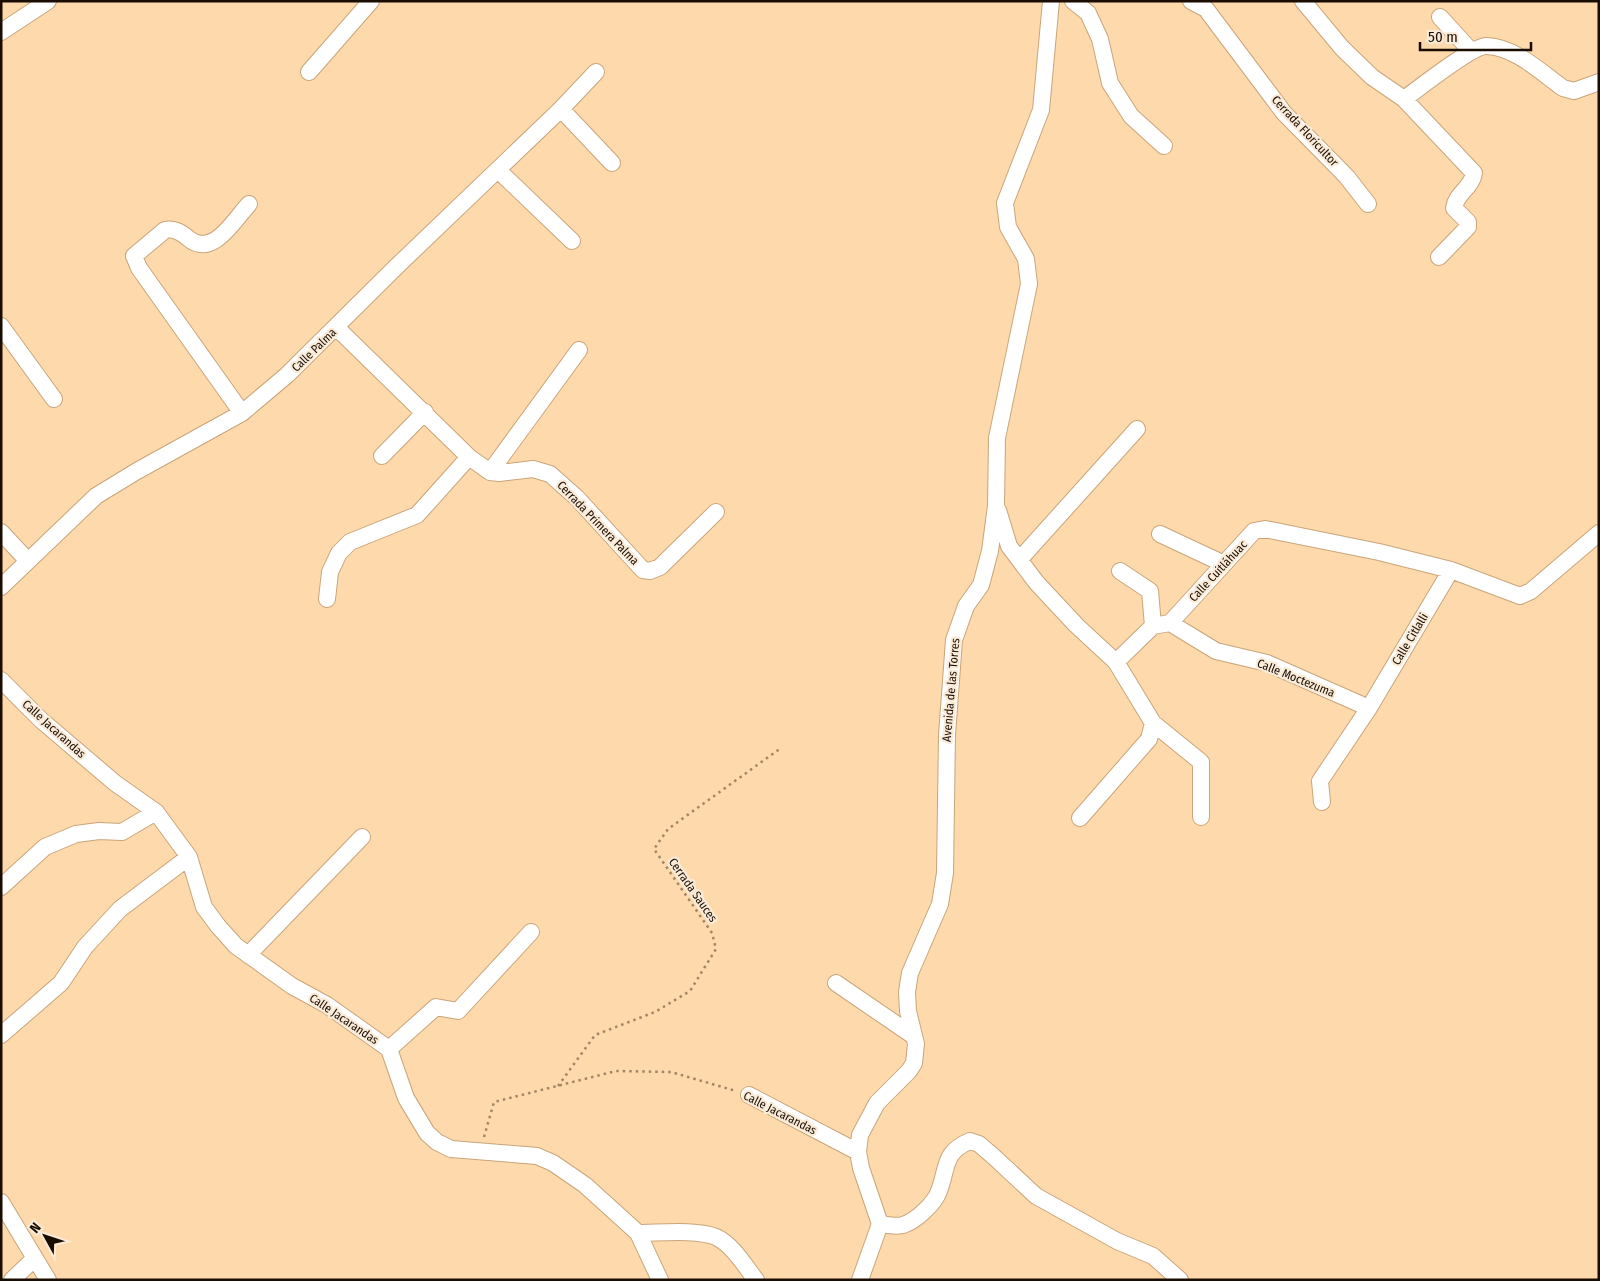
<svg xmlns="http://www.w3.org/2000/svg" width="1600" height="1281" viewBox="0 0 1600 1281" font-family="'Fira Sans Condensed',sans-serif">
	<rect width="100%" height="100%" fill="#fed9ac"/>
	<g fill="none" stroke-linecap="round" stroke-linejoin="round">
		<!-- minor casing -->
		<g stroke="#c8a57a" stroke-width="18">
			<path id="minor" d="M1073 1 1088 13 1100 39 1110 83 1131 116 1164 146
				M1191 1 1206 9 1284 113 1347 177 1368 204
				M1303 1 1342 48 1372 77 1404 99 1474 173C1472 188 1456 193 1454 208L1468 222V227L1439 257
				M1440 17 1471 51
				M1 32 48 1
				M309 72 371 1
				M1404 99C1418 89 1473 45 1487 46 1515 47 1542 73 1563 88L1574 91 1599 82
				M561 109 612 163
				M499 171 572 241
				M1 326 54 399
				M337 328 469 457 490 472 499 473 533 469 550 474 577 498 643 570 650 571 660 567 716 512
				M242 413 139 268 134 256 165 230C175 228 182 233 189 239 213 258 234 220 249 204
				M382 456 425 412
				M490 472 579 350
				M998 510 1009 546 1036 582 1076 625 1116 662 1153 626 1170 623 1254 531 1265 529 1379 552 1451 570 1520 596 1531 591 1599 533
				M1 532 28 561
				M1160 534 1224 564
				M1020 559 1137 429
				M1120 571 1150 591 1153 626
				M1 587 96 496 137 471 242 413 287 375 396 267 561 109 596 72
				M327 599 330 572 339 553 350 542 417 515 469 457
				M1170 623 1216 651 1267 663 1369 708
				M1116 662 1153 723 1201 762V817
				M1 680 41 720 115 783 156 812 189 857 204 907 218 926 236 946 292 986 327 1005 389 1049 406 1098 427 1133 437 1142 451 1149 537 1156 553 1163 585 1185 638 1233C659 1233 697 1229 716 1237 733 1245 745 1266 756 1280
				M1322 802 1320 781 1369 708 1451 570
				M1080 818 1149 739 1153 723
				M1 887 45 847 76 834 99 831 122 832 156 812
				M248 955 362 837
				M836 983 912 1035
				M1 1035 61 983 85 947 120 909 189 857
				M389 1049 436 1007 458 1011 531 932
				M749 1095 858 1152
				M1 1202 48 1280
				M880 1224C887 1225 897 1227 903 1225 916 1221 935 1203 939 1191 948 1167 943 1152 970 1141L979 1144 993 1156 1036 1196 1117 1241 1153 1256 1180 1280
				M638 1233 660 1280
				M12 1280 35 1258
				M860 1280 880 1224 861 1168 858 1152 860 1135 877 1103 909 1071 914 1063 916 1044 908 1011 907 992 910 973 940 904 945 873 947 735 954 640 966 606 981 585 990 551 996 506 997 438 1029 284 1026 259 1008 227 1005 203 1041 110 1051 1"/>
		</g>
		<!-- path -->
		<path stroke="#a18666" stroke-width="2.5" stroke-dasharray="2.5 4" stroke-linecap="butt" d="M558 1086 595 1035 655 1012 690 991 716 949 712 933 654 849 668 829 781 748
			M484 1137 494 1102 616 1071 671 1072 736 1091"/>
		<!-- minor -->
		<use href="#minor" stroke="#fff" stroke-width="16"/>
	</g>
	<g text-anchor="middle" stroke-width="4.5" stroke-linejoin="round" paint-order="stroke">
		<!-- street labels -->
		<g font-size="12" fill="#1a0d00" stroke="#faebd9">
			<text transform="translate(1305 131) rotate(47)" y="4">Cerrada Floricultor</text>
			<text transform="translate(314 350) rotate(-44)" y="4">Calle Palma</text>
			<text transform="translate(598 523) rotate(46)" y="4">Cerrada Primera Palma</text>
			<text transform="translate(1218 571) rotate(-47)" y="4">Calle Cuitláhuac</text>
			<text transform="translate(1410 639) rotate(-59)" y="4">Calle Citlalli</text>
			<text transform="translate(1296 678) rotate(22)" y="4">Calle Moctezuma</text>
			<text transform="translate(951 690) rotate(-85)" y="4">Avenida de las Torres</text>
			<text transform="translate(54 729) rotate(42)" y="4">Calle Jacarandas</text>
			<text transform="translate(693 890) rotate(55)" y="4">Cerrada Sauces</text>
			<text transform="translate(344 1019) rotate(34)" y="4">Calle Jacarandas</text>
			<text transform="translate(780 1113) rotate(27)" y="4">Calle Jacarandas</text>
		</g>
	</g>
	<!-- border -->
	<rect width="1600" height="1281" fill="none" stroke="#1a0d00" stroke-width="5"/>
	<!-- north arrow -->
	<g transform="translate(45 1236) rotate(310)" stroke="#faebd9" stroke-width="4" paint-order="stroke">
	<path d="M0-4L9 19L0 12L-9 19Z" fill="#1a0d00"/>
	<text y="-8" font-size="14" font-weight="bold" text-anchor="middle" fill="#1a0d00">N</text>
	</g>
	<!-- scale -->
	<path d="M1420 42v8h111v-8" fill="none" stroke="#1a0d00" stroke-width="2.5"/>
	<text x="1428" y="42" font-size="15" fill="#1a0d00" stroke="#faebd9" stroke-width="4" paint-order="stroke">50 m</text>
</svg>
